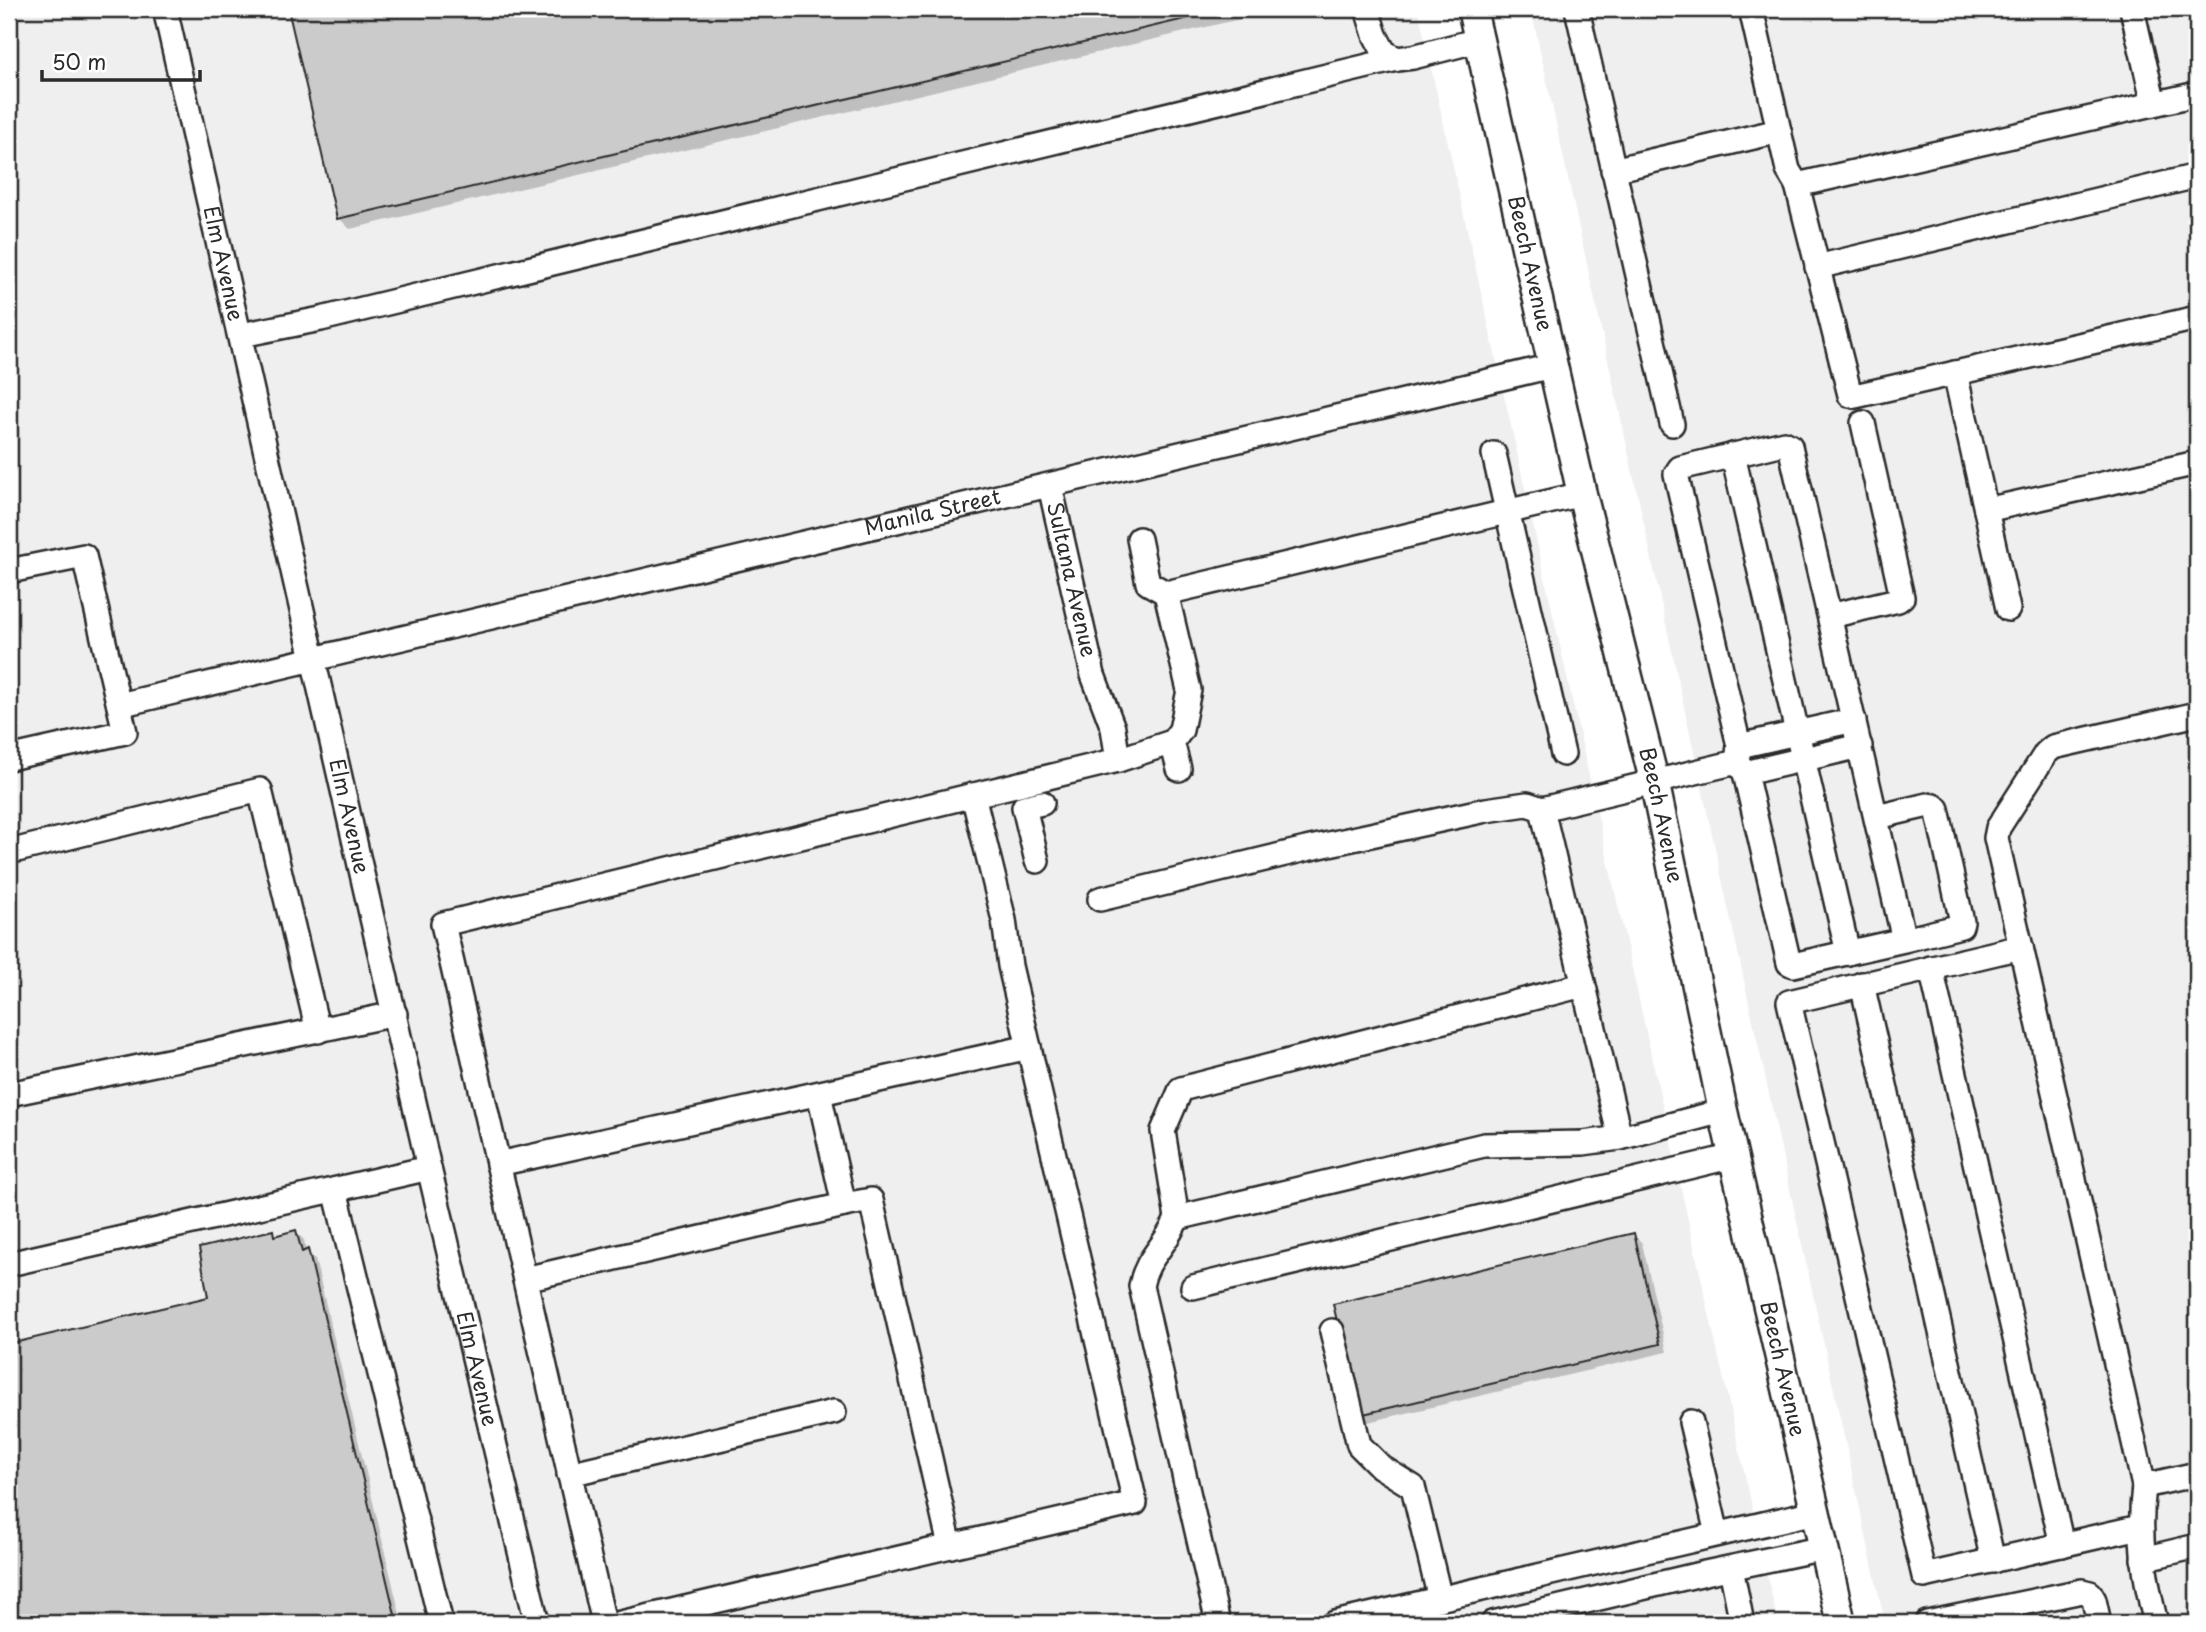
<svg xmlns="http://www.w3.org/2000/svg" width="2206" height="1632" viewBox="0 0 2206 1632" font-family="'Playpen Sans',sans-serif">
	<rect width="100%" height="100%" fill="#fff"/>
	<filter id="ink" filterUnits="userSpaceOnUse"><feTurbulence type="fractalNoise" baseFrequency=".0143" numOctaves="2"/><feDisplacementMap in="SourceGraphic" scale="14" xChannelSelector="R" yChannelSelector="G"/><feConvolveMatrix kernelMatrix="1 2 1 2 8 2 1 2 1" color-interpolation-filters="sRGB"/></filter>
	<g filter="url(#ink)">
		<!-- built -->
		<path fill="#efefef" d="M9 9H1418L1778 1623H9Z
			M1531 9H2197V1623H1885Z"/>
		<!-- shadow -->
		<path fill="#0003" d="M290 9H1282L350 229 339 218Z
			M273 1232 277 1237 296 1232 304 1240 306 1250 315 1259 402 1623H9V1346L210 1298Z
			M1634 1235 1642 1243 1667 1352 1368 1422 1360 1414Z"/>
		<!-- building -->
		<path fill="#cbcbcb" stroke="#2b2b2b" stroke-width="2" d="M288 9H1227L337 219Z
			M273 1230 274 1236 296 1230 302 1252 308 1249 397 1623H9V1344L208 1297 199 1248Z
			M1634 1233 1660 1344 1359 1415 1333 1304Z"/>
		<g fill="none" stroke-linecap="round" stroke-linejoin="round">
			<!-- minor casing -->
			<g stroke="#2b2b2b" stroke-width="28">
				<g id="minor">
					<path id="s1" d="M165 9 429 1168 537 1623"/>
					<path d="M1367 9 1375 35 1384 52 1397 59 1413 57 1479 40"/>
					<path d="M1577 9 1672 424"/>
					<path d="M1751 9 1788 170 1797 185"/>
					<path d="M2132 9 2154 104"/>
					<path d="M2197 94 1797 185 1850 395 1855 396 2197 318"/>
					<path d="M1613 170 1779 131"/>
					<path d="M1817 267 2197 176"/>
					<path d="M241 335 321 319 1397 59"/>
					<path d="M1955 373 1986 510 2197 463"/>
					<path d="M1494 454 1563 754"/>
					<path d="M1733 455 1848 953"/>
					<path id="s2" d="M1050 486 1093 675 1113 728 1118 760"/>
					<path d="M1986 510 2008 609"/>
					<path d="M1139 539 1148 583 1166 593"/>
					<path d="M9 571 84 556 125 732 9 758"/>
					<path d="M1830 616 1898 600 1902 597 1863 423"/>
					<path id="s3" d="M119 705 1552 366"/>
					<path d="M2197 714 2053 747 2046 753 1998 828 1996 838 2144 1486 2197 1474"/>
					<path d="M1172 742 1179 769"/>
					<path d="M1739 746 1854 720"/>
					<path d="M1745 773 1860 746"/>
					<path d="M1542 809 1737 762"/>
					<path d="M1877 817 1928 805 1934 806 1937 809 1962 922 1961 926 1904 940 1790 446 1784 443 1680 468 1676 474 1739 746 1737 762 1745 773 1789 963 1793 965 1904 940"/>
					<path d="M9 852 260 790 318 1031"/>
					<path d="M1037 861 1024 807 1042 803"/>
					<path d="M1100 899 1306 849 1486 810 1527 804 1542 809 1620 1138 1583 1143 1484 1145 1177 1218C1167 1246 1147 1255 1141 1286L1218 1623"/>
					<path d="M2021 947 1789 1002 1924 1576 2140 1527"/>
					<path d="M1931 968 2062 1545"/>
					<path d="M1862 984 1993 1561"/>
					<path d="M9 1094 395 1014"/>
					<path d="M1620 1138 1723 1111"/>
					<path d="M498 1164 1029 1047"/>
					<path d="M335 1190 441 1623"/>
					<path d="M844 1205 871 1200 950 1546"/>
					<path d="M1177 1218 1163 1131 1181 1089 1583 985"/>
					<path d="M9 1264 429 1168"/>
					<path d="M525 1279 844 1205 819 1094"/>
					<path d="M1193 1287 1734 1156"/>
					<path d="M1332 1331 1359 1445 1381 1467 1413 1487 1440 1599"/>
					<path d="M1691 1422 1717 1534"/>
					<path d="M569 1474 834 1412"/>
					<path d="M2144 1486C2138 1534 2144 1577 2156 1623"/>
					<path d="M2143 1559 2197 1546"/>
					<path d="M1731 1568 1742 1623"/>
					<path d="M604 1623 443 924 1118 760 1172 742 1181 730 1189 690 1166 593 1582 494"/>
					<path d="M621 1623 1135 1503 1010 966 1004 920 973 795"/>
					<path d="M1335 1623 1815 1512"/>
					<path d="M1493 1623 1705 1573 1824 1548"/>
					<path d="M1927 1623 2082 1591 2090 1593 2094 1600 2099 1623"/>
				</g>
			</g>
			<!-- major casing -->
			<g stroke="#2b2b2b" stroke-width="33">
				<g id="major">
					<path id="s4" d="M1472 9 1582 494 1654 780 1723 1111 1841 1623"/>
				</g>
			</g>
			<!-- minor -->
			<use href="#minor" stroke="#fff" stroke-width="23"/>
			<!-- major -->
			<use href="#major" stroke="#fff" stroke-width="28"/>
		</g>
	</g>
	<g text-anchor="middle" stroke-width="6" stroke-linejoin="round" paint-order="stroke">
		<!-- street labels -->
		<g font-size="21" fill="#2b2b2b" stroke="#fff">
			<text dy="7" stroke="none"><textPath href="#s1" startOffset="261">Elm Avenue</textPath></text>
			<text dy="7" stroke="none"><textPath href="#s4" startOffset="261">Beech Avenue</textPath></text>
			<text dy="7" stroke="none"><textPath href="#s3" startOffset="836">Manila Street</textPath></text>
			<text dy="7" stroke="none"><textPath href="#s2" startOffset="96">Sultana Avenue</textPath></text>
			<text dy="7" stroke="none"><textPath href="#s4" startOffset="828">Beech Avenue</textPath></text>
			<text dy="7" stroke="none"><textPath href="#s1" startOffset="828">Elm Avenue</textPath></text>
			<text dy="7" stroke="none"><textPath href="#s1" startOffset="1395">Elm Avenue</textPath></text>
			<text dy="7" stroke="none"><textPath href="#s4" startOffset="1395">Beech Avenue</textPath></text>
		</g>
	</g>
	<!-- margin -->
	<rect width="2206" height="1632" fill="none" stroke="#fff" stroke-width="35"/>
	<rect x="18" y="18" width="2171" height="1597" fill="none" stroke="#2b2b2b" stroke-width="2.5" filter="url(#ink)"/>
	<!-- scale -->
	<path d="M42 70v10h158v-10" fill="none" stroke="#2b2b2b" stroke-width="3.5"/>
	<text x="52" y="70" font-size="21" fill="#2b2b2b" stroke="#ffffff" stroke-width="5" paint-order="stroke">50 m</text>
</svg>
